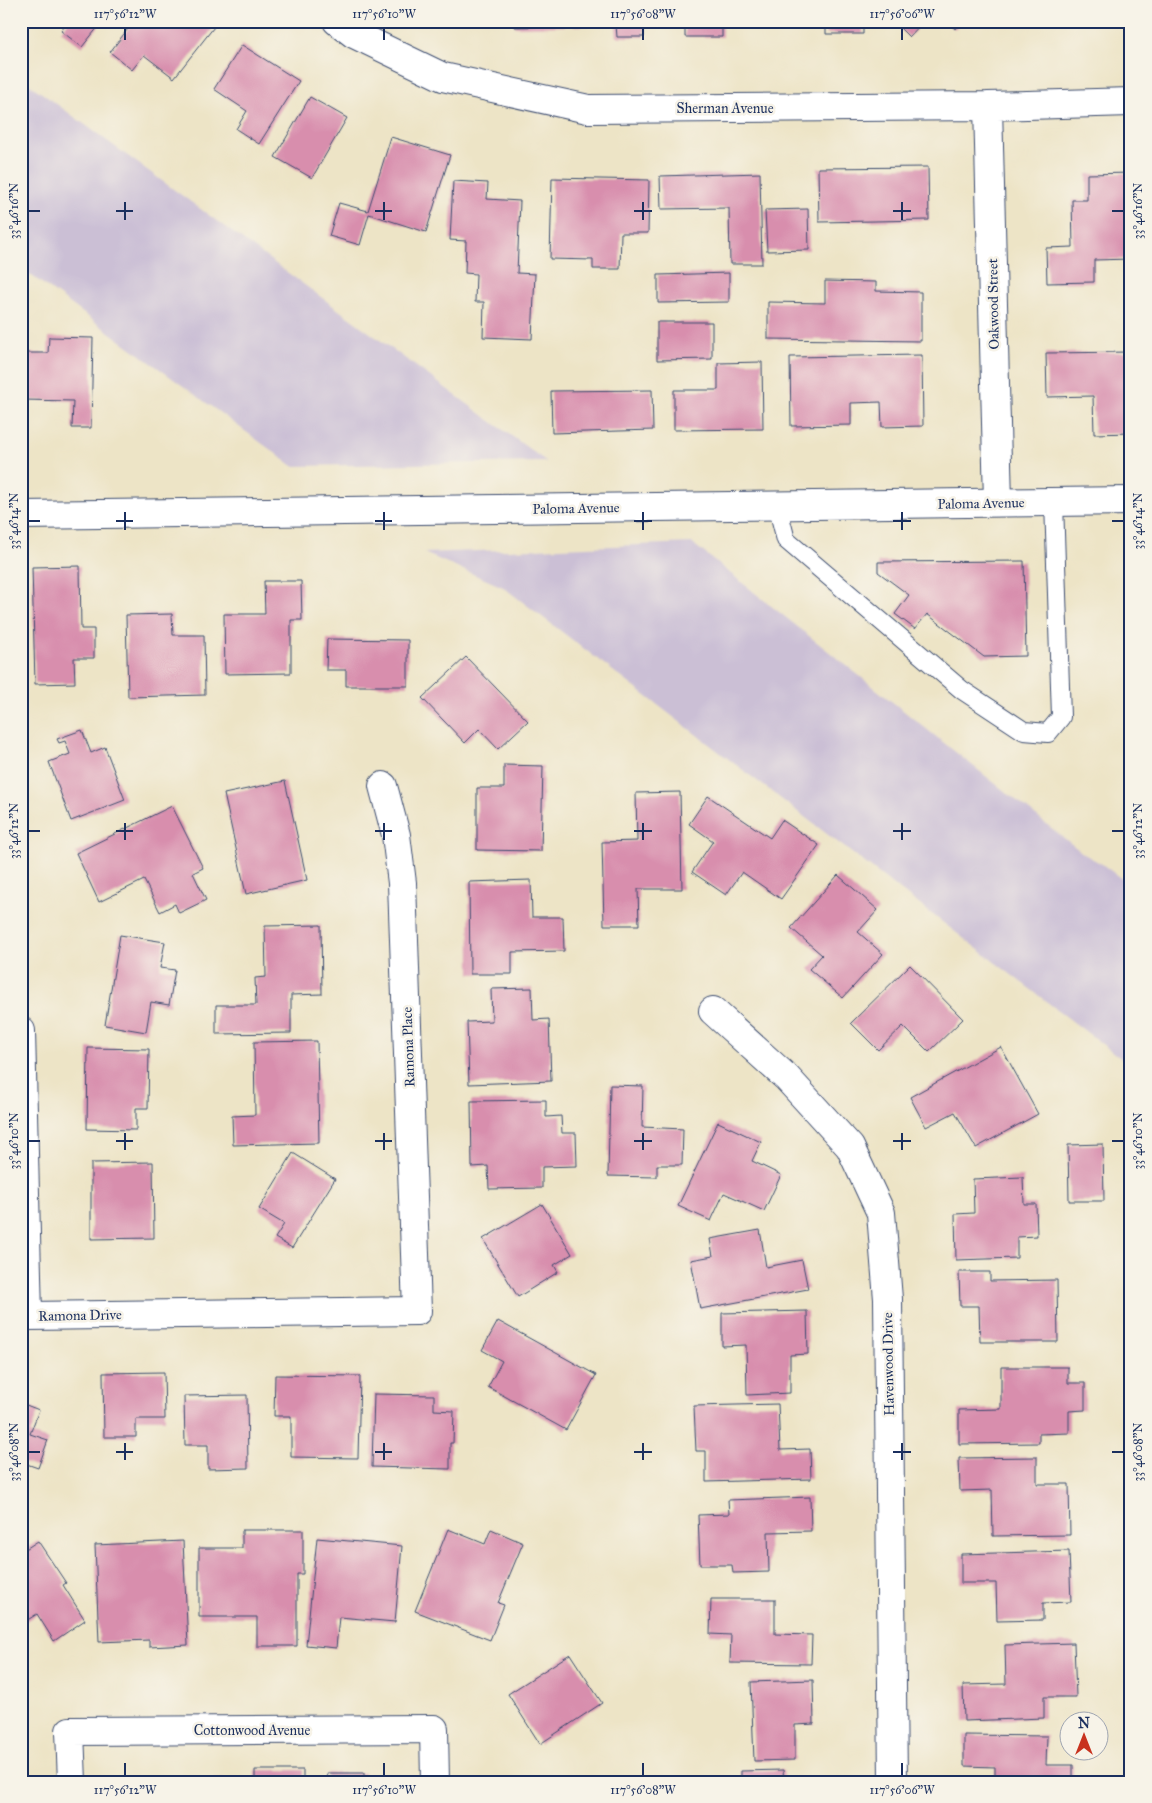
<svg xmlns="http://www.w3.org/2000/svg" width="1152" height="1803" viewBox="0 0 1152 1803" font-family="'IM FELL Great Primer',serif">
	<rect width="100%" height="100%" fill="#f7f3e8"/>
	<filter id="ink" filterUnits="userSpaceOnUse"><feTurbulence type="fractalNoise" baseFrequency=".02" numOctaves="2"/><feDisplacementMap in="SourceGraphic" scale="10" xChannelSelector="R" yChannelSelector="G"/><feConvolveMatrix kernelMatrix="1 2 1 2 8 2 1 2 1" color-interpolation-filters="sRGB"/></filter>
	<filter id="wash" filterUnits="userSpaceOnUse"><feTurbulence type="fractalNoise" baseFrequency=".0096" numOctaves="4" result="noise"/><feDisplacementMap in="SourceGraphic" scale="20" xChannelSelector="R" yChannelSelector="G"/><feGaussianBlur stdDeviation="1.12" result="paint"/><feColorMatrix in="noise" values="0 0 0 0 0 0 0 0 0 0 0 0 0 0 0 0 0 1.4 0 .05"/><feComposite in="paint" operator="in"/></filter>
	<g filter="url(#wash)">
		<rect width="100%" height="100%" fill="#ede4c6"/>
		<!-- industrial -->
		<path fill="#cbbfd5" d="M21 78 547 462 293 466 21 268Z
			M692 543 1084 854 1102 864 1131 886V1066L503 587 424 553Z"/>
		<g id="blocks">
			<!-- building -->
			<path fill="#d88ead" d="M69 21H103L82 47 61 31Z
				M134 21H206L214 27 174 78 144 55 132 70 110 52Z
				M515 21H644V37H617L616 25 515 27Z
				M685 21H755V23H722V37H685Z
				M826 21H863V34H826Z
				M893 21H924L909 37Z
				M946 21H962L955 29Z
				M242 45 299 81 259 144 236 129 247 111 214 89Z
				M310 97 347 118 312 178 275 157Z
				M391 137 450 155 426 232 369 214 360 245 329 236 339 203 368 211Z
				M928 167 929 220 819 222 818 168Z
				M760 173 762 264H730L729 208 661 209 660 176Z
				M1131 173V259L1094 260V282L1047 283 1046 248 1073 247 1072 200H1087V174Z
				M552 178 649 180 648 233H621L620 269H593V260L550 259Z
				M453 181 488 183 487 199 520 201 517 273 535 274 532 339 483 337 484 302H475L476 274 465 273 466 241 450 240Z
				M808 209 809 250 767 251 765 210Z
				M729 273V302L658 303V275Z
				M825 281 876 282V291L921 292V341L768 339V302L825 303Z
				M657 322H712V359L657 360Z
				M49 337 93 338 91 428H72L73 401 23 400 24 353H48Z
				M1131 352V433L1094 434 1093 396 1047 397 1046 353Z
				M922 355 923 426 882 427 881 402 851 403V425L791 426 790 357Z
				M762 362 763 429 674 430V390H718V363Z
				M652 390 653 430 552 433 551 391Z
				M1024 561 1026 656 984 657 927 614 915 629 895 614 909 595 878 572V562Z
				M80 566 81 629H94V658H74L75 683 35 684 32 567Z
				M264 581H301L302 620H291V673L225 674 224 614H265Z
				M172 614 173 635H204L205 695 128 697 126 615Z
				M327 639 408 640V686H346V670H326Z
				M466 657 528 721 498 749 479 729 465 743 422 698Z
				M82 730 91 753 105 747 125 800 71 821 49 762 70 754 65 741 59 743 57 739Z
				M504 765 543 766 541 851 477 850V788H504Z
				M285 781 307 880 246 894 224 794Z
				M680 792 682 889H638L639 925H604L602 842 637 841 636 793Z
				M708 796 770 838 782 820 819 845 781 899 742 872 726 895 692 872 713 841 689 824Z
				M172 806 203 868 193 873 206 900 179 913 175 904 160 912 144 880 99 902 76 853Z
				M838 875 878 910 858 932 883 954 843 998 809 969 822 955 791 928Z
				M531 880 532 917H563L564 951 512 952V974H470L469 882Z
				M321 925 322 994 291 995V1033L216 1034V1005H256L255 978 266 977 265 926Z
				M120 935 165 942 160 968 175 970 169 1005 151 1002 146 1032 105 1025Z
				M910 965 963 1019 929 1052 903 1026 878 1050 851 1023Z
				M532 988 533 1020 549 1019 551 1081 469 1084 467 1022 492 1021 491 989Z
				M317 1041 319 1143 233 1145 232 1116 255 1115 254 1042Z
				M1001 1047 1038 1114 976 1148 955 1112 926 1127 910 1097Z
				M88 1048 149 1049 148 1108H136V1130L87 1129Z
				M610 1085 643 1086 642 1127 683 1129 682 1165H657V1177L608 1176Z
				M546 1100V1117L561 1116 562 1133H576L577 1166 542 1167V1188L489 1189 488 1166 472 1167 471 1101Z
				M718 1122 761 1142 752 1161 781 1175 764 1211 724 1193 711 1221 678 1206Z
				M1103 1144 1104 1201H1069L1068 1145Z
				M293 1153 335 1179 292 1248 275 1238 284 1224 259 1209Z
				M153 1162 154 1238 91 1239V1163Z
				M1023 1177 1024 1204H1036L1037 1236 1017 1237V1258L956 1260 955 1214 974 1213 973 1179Z
				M542 1204 572 1254 554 1265 558 1272 518 1297 483 1239Z
				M760 1230 766 1267 802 1260 808 1289 700 1309 691 1260 713 1256 710 1239Z
				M959 1272H990V1281L1057 1280 1058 1342H980L979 1306H960Z
				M807 1311 808 1354 790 1355V1393L747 1395 746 1345 722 1346V1313Z
				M498 1321 596 1375 566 1430 488 1387 502 1361 482 1350Z
				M1001 1367H1068V1383H1085V1410L1069 1411V1433L1039 1434V1443L959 1444V1410L1001 1409Z
				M164 1372 165 1419H136V1437H104L103 1373Z
				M275 1375 360 1376 358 1458 291 1457V1416H274Z
				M374 1394 434 1395V1410L454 1411 453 1443H450V1469L372 1467Z
				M247 1395 248 1468 208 1469V1445H185L184 1396Z
				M21 1403 39 1410 30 1434 48 1440 38 1468 21 1462Z
				M778 1404 780 1450 810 1449 811 1479 706 1482V1451H696L694 1406Z
				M1037 1457V1484H1069L1070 1535 993 1536 992 1490 960 1491 959 1458Z
				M810 1497 811 1531 768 1532 769 1572 733 1573 732 1565H700L698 1515 729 1514 728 1500Z
				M448 1529 485 1544 491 1529 523 1543 498 1603 504 1605 490 1640 415 1611Z
				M242 1530H303V1574H297V1646H257V1617H199V1548H242Z
				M317 1538 402 1546 395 1622 339 1617 336 1648 306 1645Z
				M38 1541 66 1583 63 1585 85 1620 54 1641 37 1614 21 1624V1552Z
				M183 1541 188 1645 149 1647V1640L99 1642 95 1545Z
				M1069 1551 1071 1602 1043 1603V1620L997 1621 996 1583H961V1554Z
				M711 1599H775V1634L812 1635 811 1664 730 1663 731 1635 710 1634Z
				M1074 1643 1076 1697H1044V1718L964 1721 963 1685 1006 1684 1005 1645Z
				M570 1654 602 1703 540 1744 508 1694Z
				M813 1680 814 1724 795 1725V1760L754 1761 751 1682Z
				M964 1735 1047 1736 1046 1765H1073V1782H995V1767L964 1766Z
				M255 1770H303V1782H255Z
				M783 1770 784 1782H741V1771Z
				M327 1773H364V1782H328Z
				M232 1779V1782H159V1780Z"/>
		</g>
	</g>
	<g filter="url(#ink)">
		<use href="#blocks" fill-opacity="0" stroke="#3a4a6e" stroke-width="1"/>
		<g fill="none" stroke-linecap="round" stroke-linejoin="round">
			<!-- service casing -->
			<g stroke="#3a4a6e" stroke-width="20">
				<path id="service" d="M777 505 786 540 962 690 1024 731 1048 733 1061 717 1054 502"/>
			</g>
			<!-- minor casing -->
			<g stroke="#3a4a6e" stroke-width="30">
				<path id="minor" d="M337 21 354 34 443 77 588 109 988 106 1131 102
					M988 106 998 502
					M713 1011 787 1078 850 1147 881 1213 888 1299 893 1782
					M21 1031 28 1316 417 1311 402 883 396 835 383 786
					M72 1782 70 1731 434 1729 435 1782"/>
			</g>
			<!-- tertiary casing -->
			<g stroke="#3a4a6e" stroke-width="30">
				<path id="tertiary" d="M21 515 1131 501"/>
			</g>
			<!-- service -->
			<use href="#service" stroke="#fff" stroke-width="18"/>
			<!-- minor -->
			<use href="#minor" stroke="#fff" stroke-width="28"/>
			<!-- tertiary -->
			<use href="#tertiary" stroke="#fff" stroke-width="28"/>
		</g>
	</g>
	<!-- ticks -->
	<path fill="none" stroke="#1b2f5e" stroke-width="2" d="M125 28V40M384 28V40M643 28V40M902 28V40M125 202V220M384 202V220M643 202V220M902 202V220M28 211H40M116 211H133M375 211H392M634 211H652M893 211H911M1112 211H1124M125 512V530M384 512V530M643 512V530M902 512V530M28 521H40M116 521H133M375 521H392M634 521H652M893 521H911M1112 521H1124M125 823V840M384 823V840M643 823V840M902 823V840M28 831H40M116 831H133M375 831H392M634 831H652M893 831H911M1112 831H1124M125 1133V1150M384 1133V1150M643 1133V1150M902 1133V1150M28 1141H40M116 1141H133M375 1141H392M634 1141H652M893 1141H911M1112 1141H1124M125 1443V1460M384 1443V1460M643 1443V1460M902 1443V1460M28 1452H40M116 1452H133M375 1452H392M634 1452H652M893 1452H911M1112 1452H1124M125 1763V1776M384 1763V1776M643 1763V1776M902 1763V1776"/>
	<g text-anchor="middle" stroke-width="5" stroke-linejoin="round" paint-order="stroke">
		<!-- street labels -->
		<g font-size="14" fill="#1b2f5e" stroke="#f7f3e8">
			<text x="725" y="113">Sherman Avenue</text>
			<text transform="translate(993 304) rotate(-91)" y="5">Oakwood Street</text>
			<text transform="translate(981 503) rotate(-1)" y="5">Paloma Avenue</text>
			<text transform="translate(576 508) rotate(-1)" y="5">Paloma Avenue</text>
			<text transform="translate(408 1047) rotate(-92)" y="5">Ramona Place</text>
			<text transform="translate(80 1315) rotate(-1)" y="5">Ramona Drive</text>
			<text transform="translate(888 1364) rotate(-91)" y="5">Havenwood Drive</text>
			<text x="252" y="1735">Cottonwood Avenue</text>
		</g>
	</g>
	<!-- margin -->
	<rect width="1152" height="1803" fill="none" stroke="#f7f3e8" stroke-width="55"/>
	<!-- north arrow -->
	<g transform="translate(1084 1736)"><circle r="24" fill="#f7f3e8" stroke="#9fa5b1"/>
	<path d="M0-4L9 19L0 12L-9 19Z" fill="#c8321e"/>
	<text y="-8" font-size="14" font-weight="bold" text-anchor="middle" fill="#1b2f5e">N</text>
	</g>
	<rect x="28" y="28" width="1096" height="1748" fill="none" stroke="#1b2f5e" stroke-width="2"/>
	<g font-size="12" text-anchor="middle" fill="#1b2f5e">
		<text x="125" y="18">117°56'12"W</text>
		<text x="384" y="18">117°56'10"W</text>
		<text x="643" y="18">117°56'08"W</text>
		<text x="902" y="18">117°56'06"W</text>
		<text transform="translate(14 211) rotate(-90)" y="4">33°46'16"N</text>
		<text transform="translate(1138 211) rotate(-90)" y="4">33°46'16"N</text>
		<text transform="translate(14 521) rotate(-90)" y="4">33°46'14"N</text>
		<text transform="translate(1138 521) rotate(-90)" y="4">33°46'14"N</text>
		<text transform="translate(14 831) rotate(-90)" y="4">33°46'12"N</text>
		<text transform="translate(1138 831) rotate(-90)" y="4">33°46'12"N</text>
		<text transform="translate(14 1141) rotate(-90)" y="4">33°46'10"N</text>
		<text transform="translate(1138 1141) rotate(-90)" y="4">33°46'10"N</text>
		<text transform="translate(14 1452) rotate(-90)" y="4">33°46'08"N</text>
		<text transform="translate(1138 1452) rotate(-90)" y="4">33°46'08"N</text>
		<text x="125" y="1794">117°56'12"W</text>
		<text x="384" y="1794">117°56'10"W</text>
		<text x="643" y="1794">117°56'08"W</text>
		<text x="902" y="1794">117°56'06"W</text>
	</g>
</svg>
